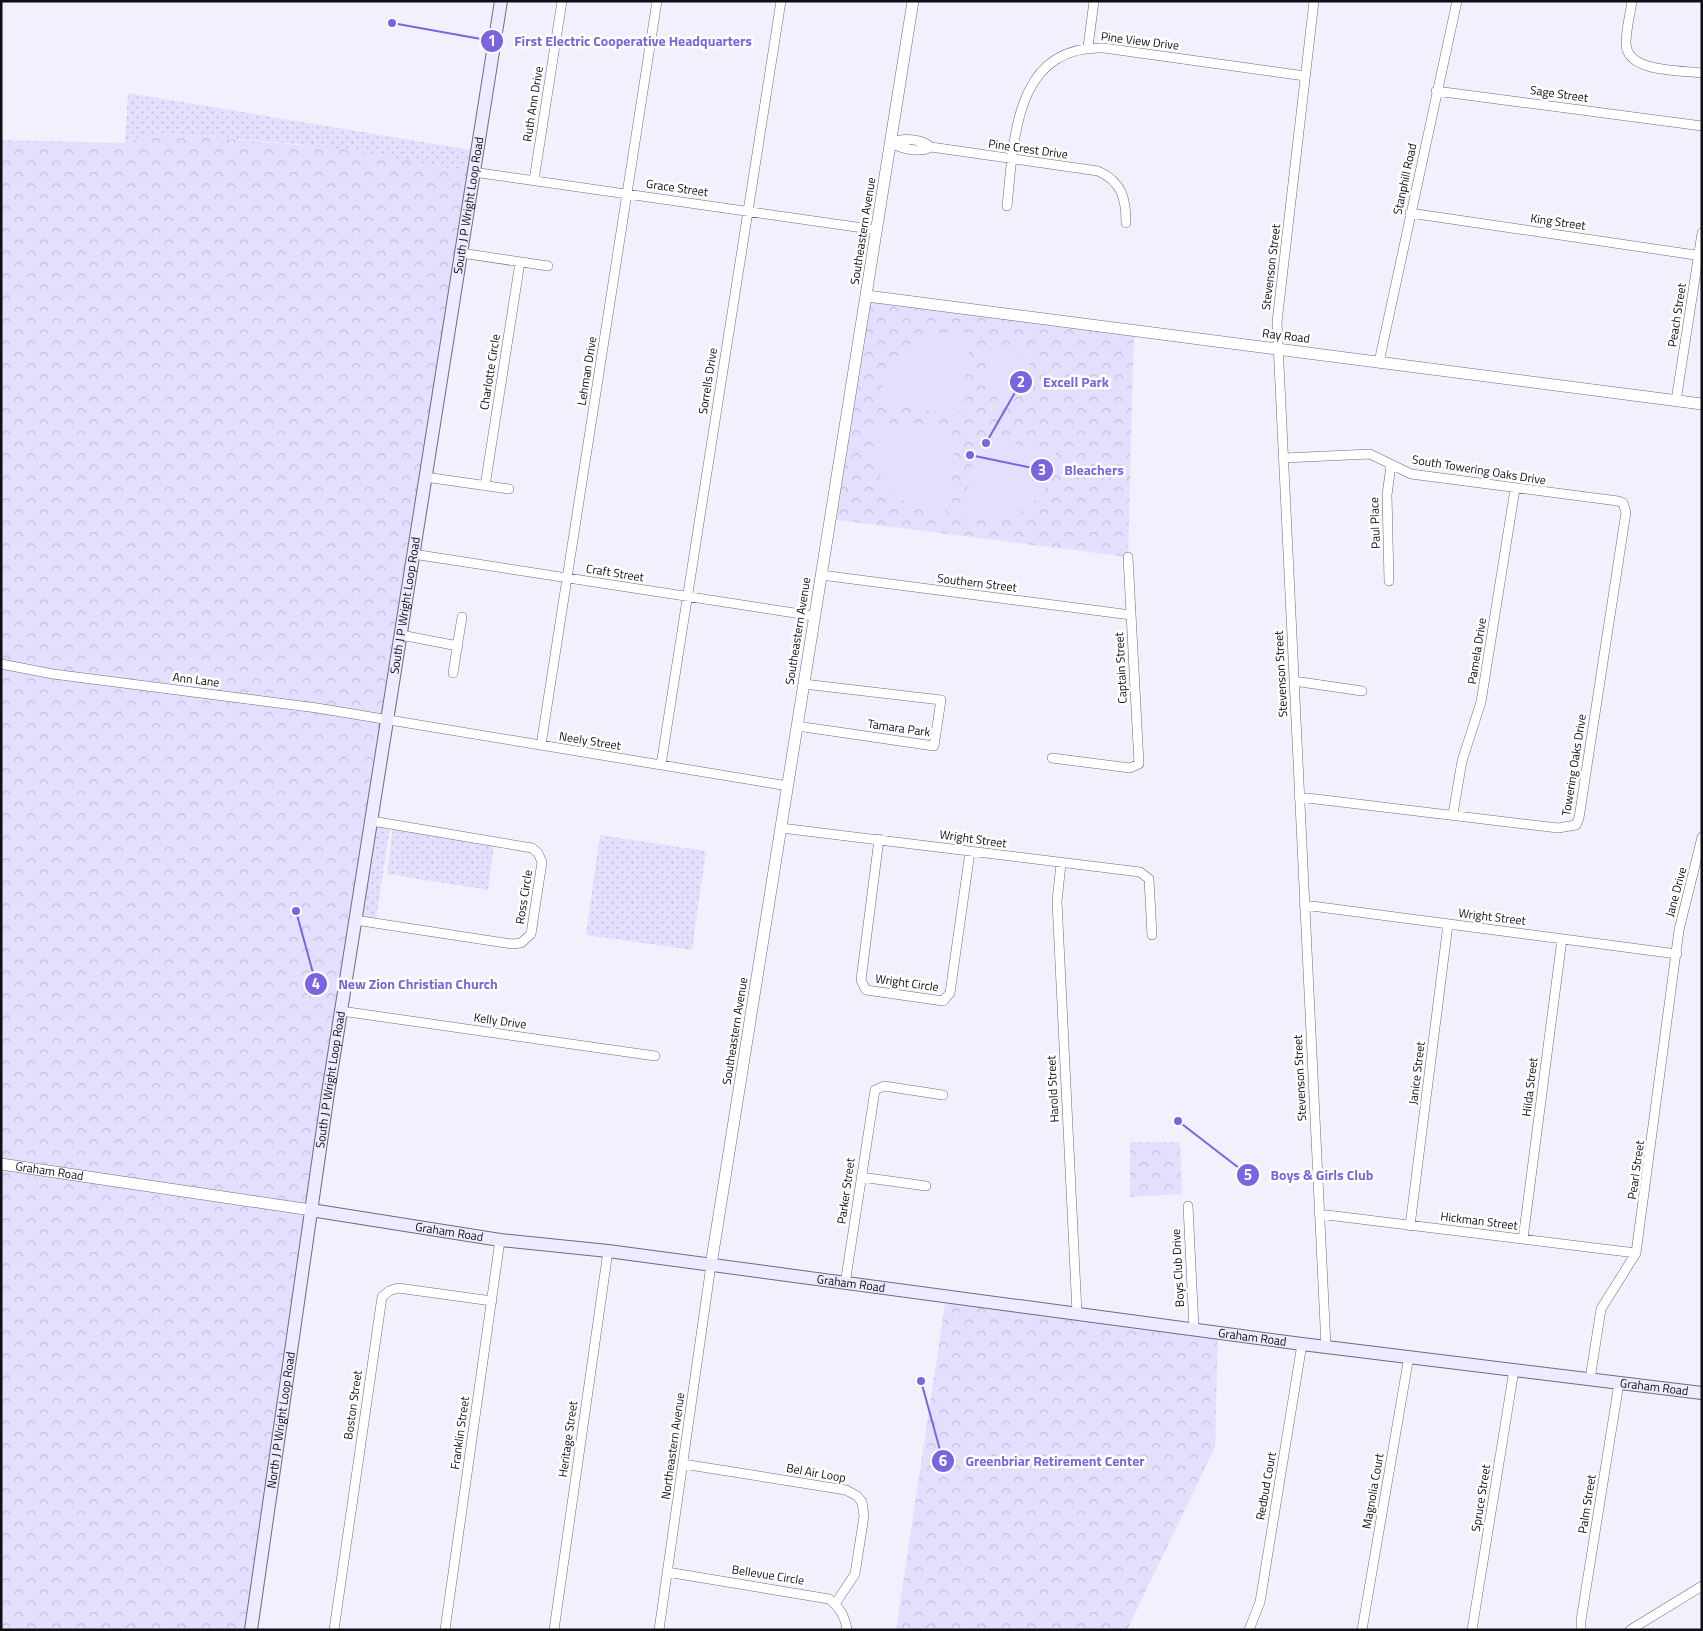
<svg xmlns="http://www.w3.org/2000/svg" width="1703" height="1631" viewBox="0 0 1703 1631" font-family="'Titillium Web',sans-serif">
	<defs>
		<pattern id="grass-dots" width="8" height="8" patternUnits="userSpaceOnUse" patternTransform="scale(1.25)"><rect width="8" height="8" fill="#e2e0fe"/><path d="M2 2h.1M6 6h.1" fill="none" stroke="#c1bfd9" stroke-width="1.8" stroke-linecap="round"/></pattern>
		<pattern id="forest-crowns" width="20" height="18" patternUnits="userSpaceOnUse" patternTransform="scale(1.25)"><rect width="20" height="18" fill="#e2e0fe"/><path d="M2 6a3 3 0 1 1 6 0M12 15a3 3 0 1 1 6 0" fill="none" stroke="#c1bfd9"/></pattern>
	</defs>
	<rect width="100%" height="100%" fill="#f1f0fd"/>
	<!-- grass -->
	<path fill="url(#grass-dots)" d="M128 93 477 151 473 172 298 144 162 133 125 143Z
		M379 827 390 828 376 919 367 917 362 914 374 831Z
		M393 829 494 846 488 890 387 874Z
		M600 835 706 851 692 950 586 935Z"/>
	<!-- forest -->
	<path fill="url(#forest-crowns)" d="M162 133 343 149 473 172 251 1630H1V140L125 143 150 134Z
		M867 296 1134 331 1128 557 829 519Z
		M1130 1142H1180L1182 1194 1130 1197Z
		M946 1297 1218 1331 1215 1447 1127 1630H896Z"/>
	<!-- pitch -->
	<path fill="#e2e0fe" d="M957 332 972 334 960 411 954 414 879 403C889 355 906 334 957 332Z
		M988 345C1024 350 1032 350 1032 391L989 397 985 392Z
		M875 421 951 433 956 441 945 515C889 503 868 481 875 421Z
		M980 438 1056 451C1055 481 1035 508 1006 519 994 523 976 519 964 518L976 442Z"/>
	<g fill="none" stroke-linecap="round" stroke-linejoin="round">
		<!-- minor casing -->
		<g stroke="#6d6c7d" stroke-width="10">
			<path id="minor" d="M1314 1 1277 322 1326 1347
				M1632 1C1630 15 1626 30 1626 43 1626 73 1681 70 1702 73
				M1088 47 1094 1
				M1436 91 1702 126
				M891 143C902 149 920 153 931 147L1098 171C1122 182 1126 198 1126 223
				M891 143C902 137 922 139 931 147
				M473 172 877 230
				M534 180 562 1
				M1007 206C1014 141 1014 44 1104 48L1305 76
				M1410 213 1702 256
				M461 253 548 266
				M1379 362 1457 1
				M1676 401 1702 233
				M1284 458 1370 454 1411 474 1618 501 1623 503 1626 512 1579 818 1576 825 1558 828 1299 797
				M425 477 509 489
				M485 486 520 262
				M413 554 814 616
				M821 575 1131 615
				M1389 581 1387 495 1391 465
				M401 635 458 646
				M1 664 53 674 317 708 788 786
				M453 673 462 617
				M1294 681 1362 691
				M797 726 934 746 941 700 804 684
				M541 745 657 1
				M1052 758 1130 768 1139 764 1128 557
				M661 765 781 1
				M1453 814 1462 761 1481 702 1515 489
				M781 828 1140 872 1149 879 1152 935
				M879 839 861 980 866 990 943 1001 950 993 970 852
				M1061 864 1057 901 1077 1313
				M1304 905 1677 954
				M355 920 512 944 521 943 531 934 542 862 538 853 532 848 372 821
				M341 1011 655 1056
				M861 1177 926 1186
				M1188 1206 1194 1328
				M1319 1214 1636 1253
				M1410 1226 1448 924
				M1523 1239 1562 939
				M845 1284 875 1090 884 1086 943 1095
				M1590 1379 1601 1309 1636 1253 1679 930 1702 837
				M683 1464 846 1490 857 1496 862 1502 864 1516 855 1574 835 1604
				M667 1572 829 1599C840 1608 845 1616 847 1630
				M334 1630 382 1297 389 1291 398 1288 492 1301
				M445 1630 500 1240
				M554 1630 608 1251
				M659 1630 711 1265
				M1249 1630 1260 1602 1302 1344
				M1362 1630 1409 1356
				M1472 1630 1514 1370
				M1581 1630V1620L1619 1383
				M1630 1630 1702 1586"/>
		</g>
		<!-- tertiary casing -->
		<g stroke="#6d6c7d" stroke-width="12">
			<g id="tertiary">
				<path d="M867 296 1702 404"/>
				<path id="s1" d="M1 1164 311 1210"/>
				<path d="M711 1265 913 1"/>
			</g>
		</g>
		<!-- secondary casing -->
		<g stroke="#6d6c7d" stroke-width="14">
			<g id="secondary">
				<path id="s2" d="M311 1210 500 1240 608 1251 1302 1344 1702 1393"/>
				<path id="s3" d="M251 1630 328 1093 501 1"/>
			</g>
		</g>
		<!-- minor -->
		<use href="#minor" stroke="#fff" stroke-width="9"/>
		<!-- tertiary -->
		<use href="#tertiary" stroke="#fff" stroke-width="11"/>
		<!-- secondary -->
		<use href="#secondary" stroke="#ecebff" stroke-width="12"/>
	</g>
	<g text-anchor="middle" stroke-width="5" stroke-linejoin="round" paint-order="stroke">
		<!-- street labels -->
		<g font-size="12" fill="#0e0e14" stroke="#fff">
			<text transform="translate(1140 41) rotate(7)" y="4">Pine View Drive</text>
			<text transform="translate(1559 94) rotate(8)" y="4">Sage Street</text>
			<text transform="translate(533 104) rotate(-81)" y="4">Ruth Ann Drive</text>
			<text transform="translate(1028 149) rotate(8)" y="4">Pine Crest Drive</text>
			<text transform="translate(1405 179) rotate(-78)" y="4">Stanphill Road</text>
			<text transform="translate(677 188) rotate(8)" y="4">Grace Street</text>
			<text dy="4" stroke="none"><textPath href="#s3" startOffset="1441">South J P Wright Loop Road</textPath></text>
			<text transform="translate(1558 222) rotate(8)" y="4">King Street</text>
			<text transform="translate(863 231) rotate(-81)" y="4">Southeastern Avenue</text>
			<text transform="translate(1271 267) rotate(-83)" y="4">Stevenson Street</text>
			<text transform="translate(1677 315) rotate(-81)" y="4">Peach Street</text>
			<text transform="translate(1286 336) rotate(7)" y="4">Ray Road</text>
			<text transform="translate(587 371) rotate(-81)" y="4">Lehman Drive</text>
			<text transform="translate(490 372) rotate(-81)" y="4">Charlotte Circle</text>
			<text transform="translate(708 381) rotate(-81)" y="4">Sorrells Drive</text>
			<text transform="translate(1479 470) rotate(9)" y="4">South Towering Oaks Drive</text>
			<text transform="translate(1375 523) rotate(-92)" y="4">Paul Place</text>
			<text transform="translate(615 573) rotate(9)" y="4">Craft Street</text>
			<text transform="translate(977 583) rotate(7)" y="4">Southern Street</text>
			<text dy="4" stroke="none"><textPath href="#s3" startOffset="1036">South J P Wright Loop Road</textPath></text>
			<text transform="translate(798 631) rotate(-81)" y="4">Southeastern Avenue</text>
			<text transform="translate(1477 651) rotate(-81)" y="4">Pamela Drive</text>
			<text transform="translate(1121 668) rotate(-93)" y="4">Captain Street</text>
			<text transform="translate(1281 674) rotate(-93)" y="4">Stevenson Street</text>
			<text transform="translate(196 680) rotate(7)" y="4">Ann Lane</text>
			<text transform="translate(899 728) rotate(8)" y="4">Tamara Park</text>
			<text transform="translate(590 741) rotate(9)" y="4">Neely Street</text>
			<text transform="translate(1574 765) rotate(-81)" y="4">Towering Oaks Drive</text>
			<text transform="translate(973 839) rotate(8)" y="4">Wright Street</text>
			<text transform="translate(1676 892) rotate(-75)" y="4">Jane Drive</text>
			<text transform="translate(524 897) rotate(-81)" y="4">Ross Circle</text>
			<text transform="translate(1492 917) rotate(7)" y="4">Wright Street</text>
			<text transform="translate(907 983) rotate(8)" y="4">Wright Circle</text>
			<text transform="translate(500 1021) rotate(8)" y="4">Kelly Drive</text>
			<text transform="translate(735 1031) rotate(-81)" y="4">Southeastern Avenue</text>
			<text transform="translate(1417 1073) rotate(-83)" y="4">Janice Street</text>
			<text transform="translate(1300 1078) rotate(-93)" y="4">Stevenson Street</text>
			<text dy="4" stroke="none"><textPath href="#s3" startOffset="556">South J P Wright Loop Road</textPath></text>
			<text transform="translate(1530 1087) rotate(-83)" y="4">Hilda Street</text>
			<text transform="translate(1053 1089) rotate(-93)" y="4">Harold Street</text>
			<text transform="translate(1636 1170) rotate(-82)" y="4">Pearl Street</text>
			<text dy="4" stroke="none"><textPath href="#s1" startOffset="49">Graham Road</textPath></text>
			<text transform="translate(846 1191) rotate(-82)" y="4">Parker Street</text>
			<text transform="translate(1479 1221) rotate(7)" y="4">Hickman Street</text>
			<text dy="4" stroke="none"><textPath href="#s2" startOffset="140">Graham Road</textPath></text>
			<text transform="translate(1178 1268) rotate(-93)" y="4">Boys Club Drive</text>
			<text dy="4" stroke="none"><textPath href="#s2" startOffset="545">Graham Road</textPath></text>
			<text dy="4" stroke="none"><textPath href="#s2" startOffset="950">Graham Road</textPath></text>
			<text dy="4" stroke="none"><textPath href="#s2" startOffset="1355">Graham Road</textPath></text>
			<text transform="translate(353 1405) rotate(-82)" y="4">Boston Street</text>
			<text dy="4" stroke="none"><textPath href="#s3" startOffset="212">North J P Wright Loop Road</textPath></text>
			<text transform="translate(460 1433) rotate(-82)" y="4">Franklin Street</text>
			<text transform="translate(568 1439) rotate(-82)" y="4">Heritage Street</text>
			<text transform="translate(673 1446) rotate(-82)" y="4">Northeastern Avenue</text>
			<text transform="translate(816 1473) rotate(10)" y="4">Bel Air Loop</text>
			<text transform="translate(1266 1486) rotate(-80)" y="4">Redbud Court</text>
			<text transform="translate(1373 1491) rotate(-80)" y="4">Magnolia Court</text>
			<text transform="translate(1481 1498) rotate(-81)" y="4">Spruce Street</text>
			<text transform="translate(1587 1504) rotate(-81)" y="4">Palm Street</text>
			<text transform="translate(768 1575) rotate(9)" y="4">Bellevue Circle</text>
		</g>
	</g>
	<!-- callouts -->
	<path fill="none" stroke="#7a64df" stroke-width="2" d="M392 23L492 41M986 443L1021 382M970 455L1042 470M296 911L316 984M1178 1121L1248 1175M921 1381L943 1461"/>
	<g fill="#7a64df" stroke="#fff" stroke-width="2">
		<circle cx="392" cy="23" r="5"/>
		<circle cx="986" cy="443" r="5"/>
		<circle cx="970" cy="455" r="5"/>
		<circle cx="296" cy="911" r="5"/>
		<circle cx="1178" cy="1121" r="5"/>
		<circle cx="921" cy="1381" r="5"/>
		<circle cx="492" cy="41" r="12"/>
		<circle cx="1021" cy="382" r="12"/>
		<circle cx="1042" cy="470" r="12"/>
		<circle cx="316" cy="984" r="12"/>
		<circle cx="1248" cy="1175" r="12"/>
		<circle cx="943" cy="1461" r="12"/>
	</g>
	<g font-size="15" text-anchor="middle" font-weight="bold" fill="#fff">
		<text x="492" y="46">1</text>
		<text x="1021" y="387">2</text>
		<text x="1042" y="475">3</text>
		<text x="316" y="989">4</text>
		<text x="1248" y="1180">5</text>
		<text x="943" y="1466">6</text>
	</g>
	<g font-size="14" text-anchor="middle" font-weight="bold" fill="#7a64df" stroke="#fff" stroke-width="5" stroke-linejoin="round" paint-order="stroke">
		<text x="633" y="46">First Electric Cooperative Headquarters</text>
		<text x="1076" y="387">Excell Park</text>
		<text x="1094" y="475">Bleachers</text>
		<text x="418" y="989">New Zion Christian Church</text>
		<text x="1322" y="1180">Boys &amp; Girls Club</text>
		<text x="1055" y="1466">Greenbriar Retirement Center</text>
	</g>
	<!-- border -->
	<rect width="1703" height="1631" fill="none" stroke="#0e0e14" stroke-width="5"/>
</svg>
